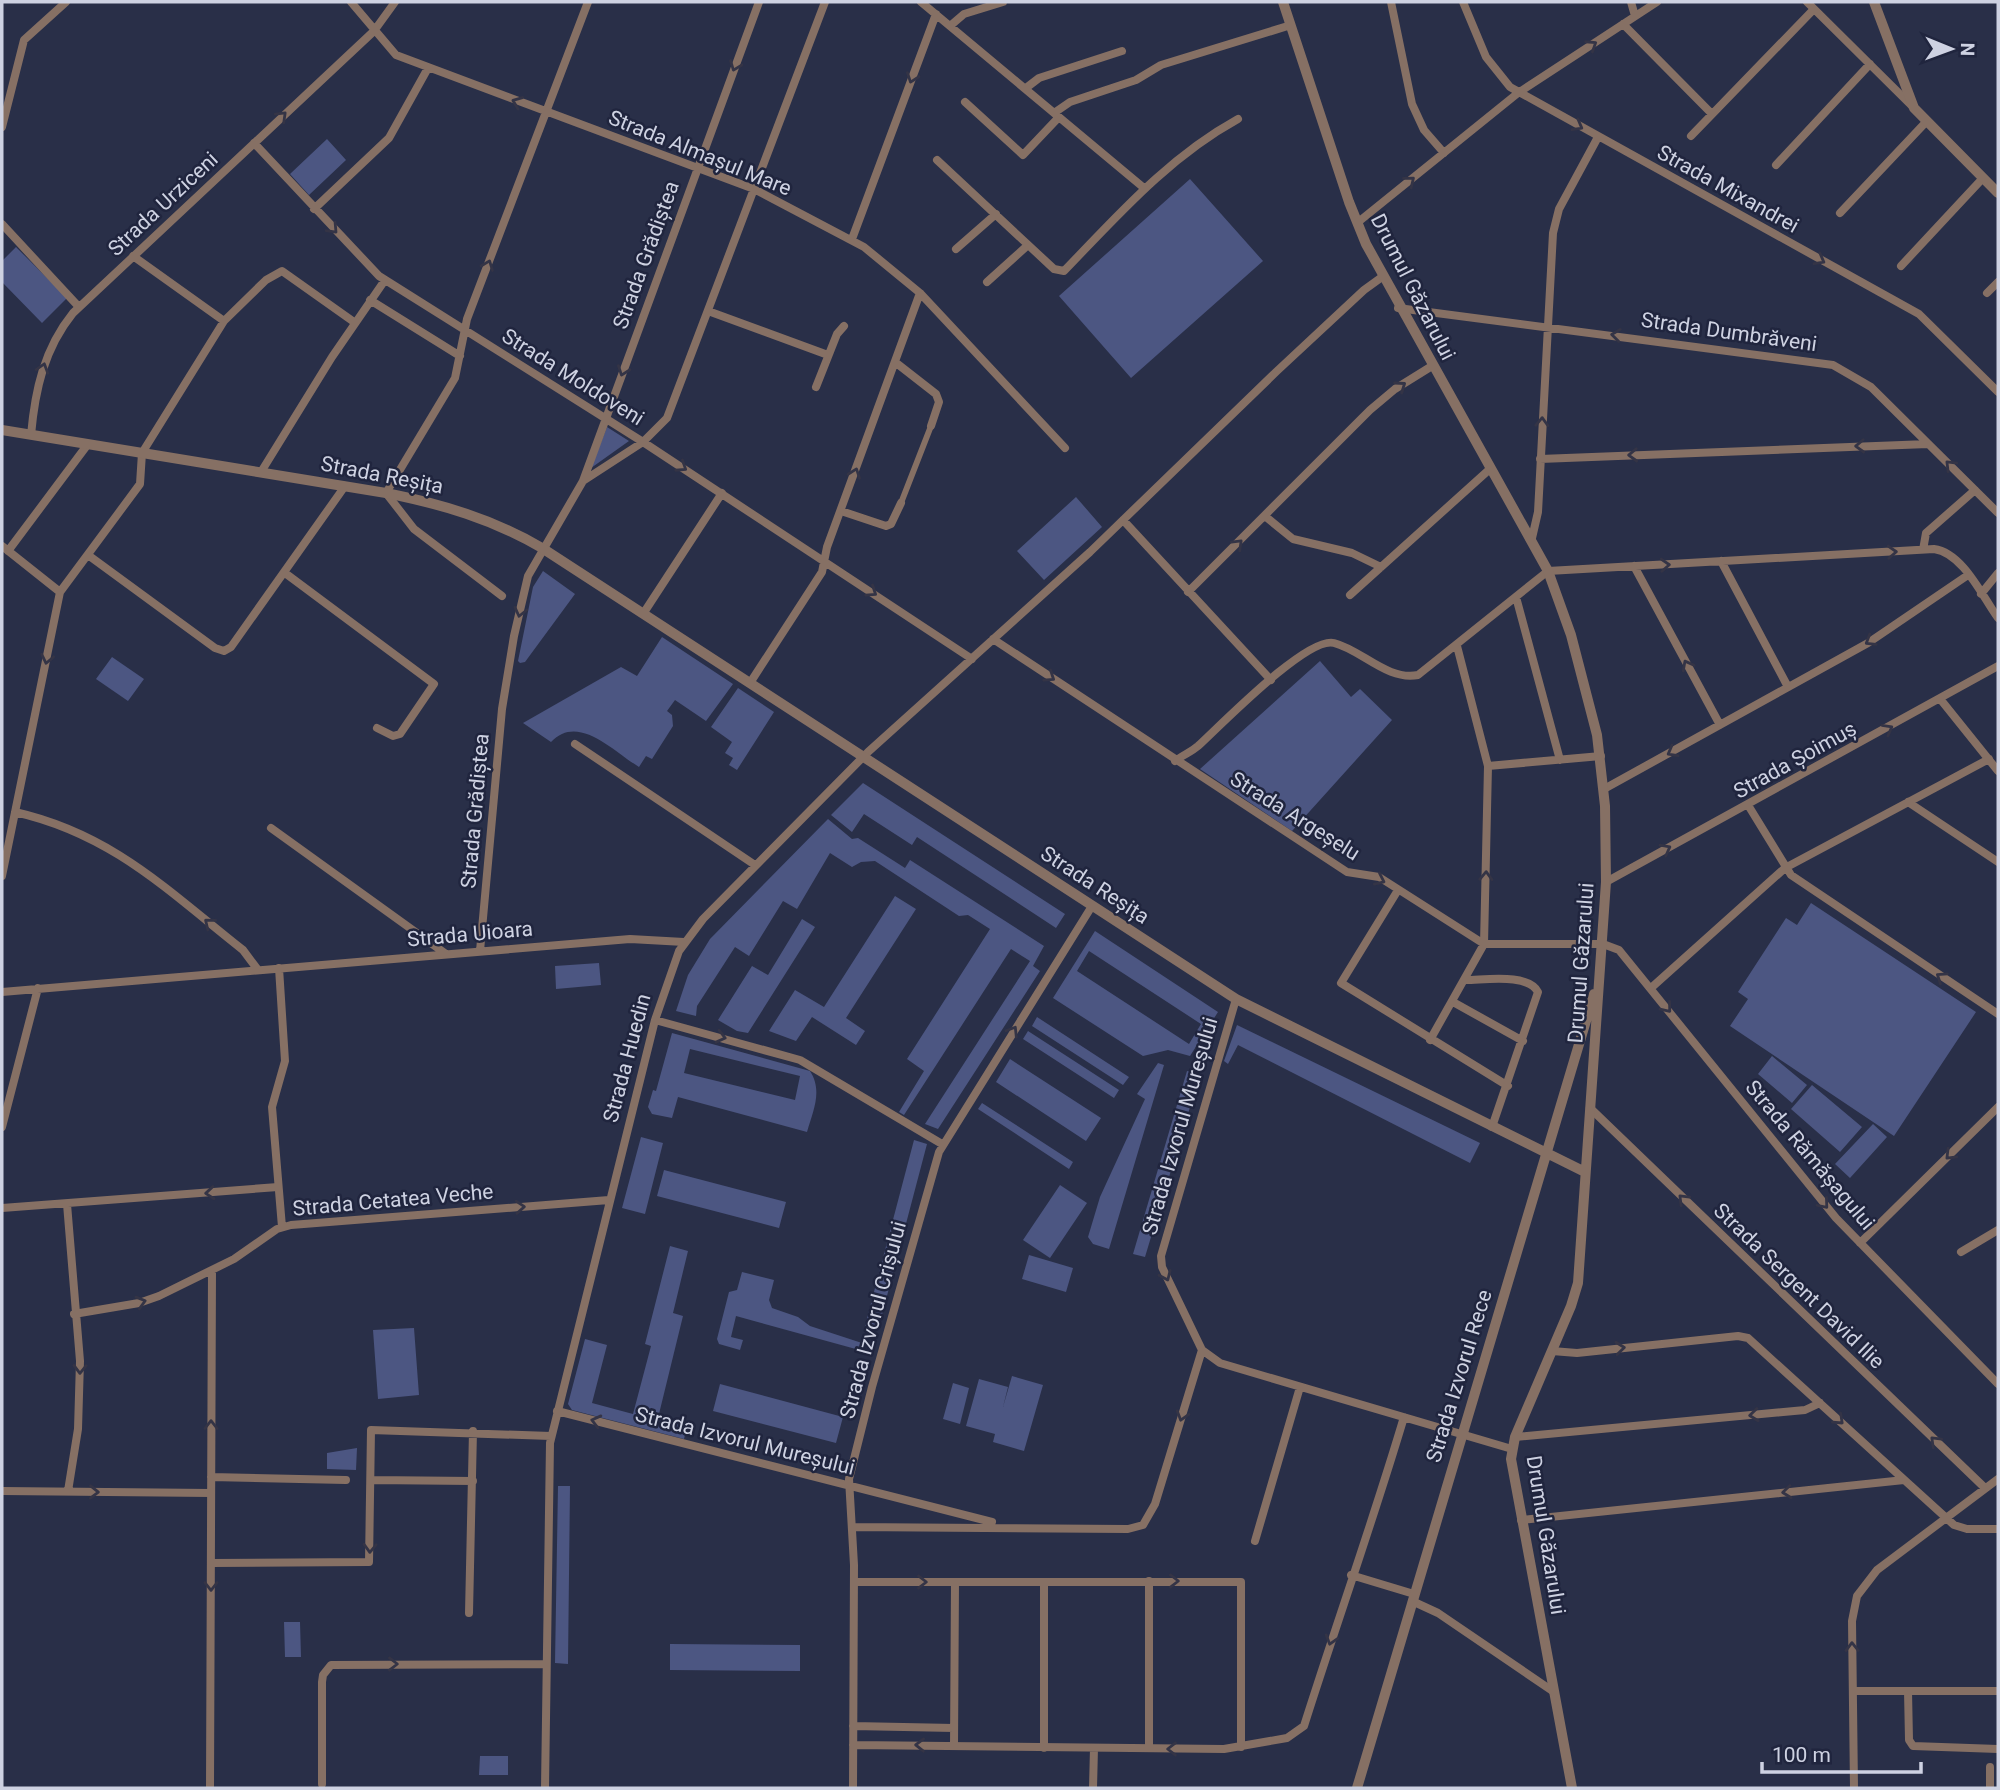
<svg xmlns="http://www.w3.org/2000/svg" width="2000" height="1790" viewBox="0 0 2000 1790" font-family="Roboto,sans-serif">
	<rect width="100%" height="100%" fill="#292f48"/>
	<!-- green -->
	<path fill="#4c5682" fill-rule="evenodd" d="M327 139 346 160 309 195 290 174Z
		M1190 179 1263 261 1131 378 1059 296Z
		M16 247 67 298 42 323 2 282V261Z
		M607 427 629 441 591 468Z
		M1076 497 1102 527 1044 580 1017 551Z
		M543 571 575 594 525 662 520 663 518 661 533 587Z
		M662 637 733 684 706 721 675 700 667 711 672 715 673 726 652 759 646 756 639 767C613 751 578 713 551 742L523 723 621 667 637 676Z
		M112 657 144 679 128 701 96 679Z
		M1320 661 1351 697 1360 689 1392 720 1292 831 1200 769Z
		M738 688 774 712 737 770 729 765 733 758 725 753 732 742 711 727Z
		M863 783 1065 914 1056 928 917 837 912 845 864 814 852 832 831 815Z
		M828 819 852 839 858 838 905 868 910 860 1044 946 1033 966 1040 971 938 1129 925 1124 1030 961 1011 949 904 1115 899 1112 924 1071 907 1059 990 929 968 915 959 916 875 861 861 862 852 867 830 853 797 909 783 901 749 956 735 947 697 1006 696 1016 676 1011 688 975 710 939Z
		M895 896 916 909 846 1018 865 1031 856 1045 812 1017 796 1041 769 1031 795 990 824 1007Z
		M1811 903 1976 1012 1894 1136 1730 1026 1748 999 1738 992 1786 918 1797 925Z
		M802 919 815 927 748 1033 737 1031 718 1020 752 966 768 975Z
		M1095 931 1218 1012 1190 1056 1168 1050 1143 1056 1053 998ZM1089 951 1201 1024 1189 1044 1077 971Z
		M599 963 601 985 556 989 555 966Z
		M1037 1017 1129 1077 1123 1085 1032 1026Z
		M1237 1025 1480 1143 1470 1163 1238 1045 1228 1064 1224 1061Z
		M1028 1031 1119 1090 1114 1098 1023 1039Z
		M672 1033 810 1071C823 1091 813 1111 807 1132L678 1097 672 1118 652 1114 648 1107 653 1090 656 1091ZM690 1049 800 1076 795 1100 684 1073Z
		M1772 1056 1807 1085 1792 1103 1758 1074Z
		M1010 1059 1101 1118 1086 1141 996 1082Z
		M1158 1063 1164 1065 1109 1249 1093 1244 1088 1237 1100 1197 1145 1099 1137 1094Z
		M1187 1071 1200 1074 1145 1257 1133 1254Z
		M1812 1085 1862 1127 1840 1152 1791 1109Z
		M982 1103 1073 1162 1069 1169 978 1109Z
		M1873 1124 1887 1137 1850 1178 1835 1164Z
		M641 1137 663 1143 645 1214 622 1208Z
		M914 1140 927 1144 878 1330 865 1326Z
		M664 1170 786 1202 779 1228 657 1196Z
		M1060 1185 1087 1203 1050 1258 1023 1240Z
		M670 1246 688 1251 673 1313 683 1316 658 1418 687 1426 684 1439 572 1410 568 1404 585 1339 607 1345 592 1403 633 1414 651 1346 645 1344Z
		M1029 1255 1073 1268 1066 1292 1022 1279Z
		M742 1272 774 1280 769 1300 772 1308 798 1317 810 1326 865 1344 863 1351 736 1316 731 1337 743 1340 740 1350 719 1344 717 1339 729 1292 737 1290Z
		M414 1328 419 1395 378 1399 373 1330Z
		M1012 1376 1043 1385 1024 1451 993 1442 995 1434 966 1426 979 1379 1008 1387 1003 1407Z
		M953 1383 969 1388 960 1424 943 1419Z
		M720 1384 843 1417 836 1443 713 1411Z
		M357 1448 356 1470 327 1469V1453Z
		M558 1486H570L568 1664 555 1663Z
		M284 1622H300L301 1657H285Z
		M670 1644 800 1645V1671L670 1670Z
		M480 1756H508V1775H479Z"/>
	<g fill="none" stroke-linecap="round" stroke-linejoin="round">
		<!-- pedestrian -->
		<path stroke="#867064" stroke-width="6" d="M901 503 931 426"/>
		<!-- minor -->
		<path stroke="#867064" stroke-width="8" d="M351 2 396 55 754 189 864 247 920 293 1065 448
			M921 2 1144 188
			M1391 2 1412 104 1424 130 1444 153
			M1463 2 1486 57 1510 87 1919 314 1998 392
			M1631 2 1635 16
			M1807 2 1912 106
			M1623 24 1712 114
			M950 26 964 14 1003 2
			M1026 88 1039 78 1122 51
			M965 102 1023 155 1059 117
			M1054 113 1070 102 1136 80 1161 65 1291 25
			M2 127 24 40 66 2
			M1691 136 1814 9
			M254 143 379 276 643 442 972 659
			M937 160 1054 269 1064 271C1119 214 1169 157 1238 119
			M1776 165 1870 64
			M314 209 389 138 428 68
			M1840 213 1926 122
			M1357 223 1518 93 1657 2
			M2 224 79 307
			M852 239 936 14
			M956 249 996 214
			M133 256 224 321
			M1901 266 1983 178
			M987 282 1028 245
			M1987 293 1998 282
			M370 300 460 356
			M1398 308 1833 365 1871 387 1998 513
			M708 311 828 355
			M895 362 936 394 939 402 931 426
			M816 387 837 334 844 326
			M31 435C35 390 44 349 73 313L374 31 395 2
			M1540 459 1928 444
			M261 472 332 357 385 280
			M583 481 643 442 667 418 825 2
			M841 511 886 526 891 524 901 503
			M1266 517 1293 539 1352 553 1381 567
			M1123 520 1271 680
			M1532 538 1538 512 1553 233 1559 209 1598 137
			M2 546 60 592
			M1923 550 1926 533 1975 490
			M8 551 88 444
			M88 555 215 648 224 651 231 647 345 486
			M1721 561 1788 687
			M1634 566 1720 725
			M285 573 434 684 400 734 393 736 377 728
			M1188 592 1370 410 1395 389 1432 366
			M1981 594 1998 573
			M1350 595 1491 468
			M502 596 414 529 386 493 455 378 467 319 588 2
			M1516 597 1560 760
			M643 614 722 493
			M993 639 1347 872 1379 877 1484 944H1603L1619 950 1836 1218 1998 1384
			M750 683 822 572 827 547 920 293
			M1941 700 1998 771
			M575 744 755 865
			M1175 761C1183 755 1191 752 1198 746 1220 726 1307 636 1334 643 1362 650 1387 681 1418 675L1548 571 1934 549C1963 553 1982 596 1998 618
			M1488 766 1601 756
			M1604 789 1868 643 1968 575
			M1908 802 1998 862
			M1748 805 1791 875 1998 1014
			M15 812C112 834 167 890 243 950L258 970
			M271 828 446 954
			M2 876 60 592 140 484 142 453 224 321 266 280 282 271 354 322
			M1606 882 1998 666
			M1398 890 1341 983 1508 1086
			M480 951 502 709 514 636 528 576 583 481 759 2
			M279 968 285 1061 272 1107 282 1227
			M1466 980C1485 980 1528 973 1538 992L1492 1127
			M1651 988 1785 868 1989 759
			M2 992 630 939 684 942
			M1236 999 1161 1256 1162 1267 1202 1350 1220 1363 1512 1449
			M1453 1002 1523 1041
			M655 1020 800 1060 942 1144
			M1430 1040 1484 944 1488 766 1457 646
			M1590 1108 1985 1488
			M2 1127 38 988
			M67 1204 80 1361 78 1429 68 1491
			M2 1208 278 1187
			M1860 1243 1998 1107
			M1961 1252 1998 1230
			M74 1314 139 1303 159 1296 234 1259 277 1229 291 1225 609 1200
			M1552 1351 1577 1353 1738 1336 1748 1338 1954 1525 1967 1529H1998
			M557 1411 992 1522
			M1515 1437 1805 1410 1820 1403
			M211 1477 346 1480
			M371 1480 473 1481
			M2 1491 211 1493
			M1521 1520 1904 1480
			M852 1527 1128 1529 1143 1525 1155 1504 1202 1350
			M1255 1541 1300 1387
			M211 1563 369 1562 371 1430 551 1436
			M1351 1575 1414 1594
			M854 1582H1241V1747
			M1412 1601 1438 1613 1554 1692
			M469 1613 473 1431
			M1853 1691H1998
			M1908 1691 1909 1740 1913 1746 1998 1749
			M853 1726 954 1728
			M853 1745 1224 1749 1287 1738 1304 1726C1337 1622 1373 1521 1404 1417
			M954 1746 955 1582
			M1044 1748V1582
			M1149 1748V1581
			M322 1784V1682L323 1675 331 1665 546 1664
			M210 1788 212 1271
			M545 1788 550 1443 655 1020 679 951 703 919 868 752 1090 552 1277 371 1364 290 1382 277
			M853 1788 854 1565 849 1479 872 1387 939 1152 1092 906
			M1093 1788 1094 1748
			M1854 1788 1852 1621 1857 1596 1877 1570 1998 1479
			M1990 1788V1767"/>
		<!-- tertiary -->
		<path stroke="#867064" stroke-width="10" d="M1283 2 1349 202 1366 244 1548 571 1571 635 1597 735 1605 806 1606 882 1578 1283 1571 1306 1515 1437 1511 1459 1572 1788
			M1874 2 1914 108 1998 193
			M2 430 386 493C441 504 493 519 542 548L1236 999 1585 1172
			M1357 1788 1594 994"/>
	</g>
	<!-- one-way arrows -->
	<defs><path id="oneway-chevron" d="M-2-3.5L2.5 0L-2 3.5" fill="none" stroke-width="1.6" stroke-linecap="round" stroke-linejoin="round" transform="scale(1.75)"/></defs>
	<g stroke="#343446">
		<use href="#oneway-chevron" transform="translate(1592 45) rotate(-33)"/>
		<use href="#oneway-chevron" transform="translate(735 66) rotate(111)"/>
		<use href="#oneway-chevron" transform="translate(912 78) rotate(110)"/>
		<use href="#oneway-chevron" transform="translate(517 102) rotate(-159)"/>
		<use href="#oneway-chevron" transform="translate(282 116) rotate(-44)"/>
		<use href="#oneway-chevron" transform="translate(1578 126) rotate(29)"/>
		<use href="#oneway-chevron" transform="translate(1410 181) rotate(-39)"/>
		<use href="#oneway-chevron" transform="translate(333 229) rotate(47)"/>
		<use href="#oneway-chevron" transform="translate(1820 260) rotate(29)"/>
		<use href="#oneway-chevron" transform="translate(488 265) rotate(-69)"/>
		<use href="#oneway-chevron" transform="translate(1616 335) rotate(-173)"/>
		<use href="#oneway-chevron" transform="translate(43 368) rotate(-73)"/>
		<use href="#oneway-chevron" transform="translate(623 371) rotate(110)"/>
		<use href="#oneway-chevron" transform="translate(1401 386) rotate(-35)"/>
		<use href="#oneway-chevron" transform="translate(1542 422) rotate(-88)"/>
		<use href="#oneway-chevron" transform="translate(1860 446) rotate(178)"/>
		<use href="#oneway-chevron" transform="translate(1633 455) rotate(178)"/>
		<use href="#oneway-chevron" transform="translate(1950 465) rotate(-135)"/>
		<use href="#oneway-chevron" transform="translate(682 467) rotate(33)"/>
		<use href="#oneway-chevron" transform="translate(855 473) rotate(-70)"/>
		<use href="#oneway-chevron" transform="translate(1238 544) rotate(-44)"/>
		<use href="#oneway-chevron" transform="translate(1892 552) rotate(-3)"/>
		<use href="#oneway-chevron" transform="translate(1665 565) rotate(-3)"/>
		<use href="#oneway-chevron" transform="translate(872 592) rotate(34)"/>
		<use href="#oneway-chevron" transform="translate(520 612) rotate(103)"/>
		<use href="#oneway-chevron" transform="translate(1870 641) rotate(148)"/>
		<use href="#oneway-chevron" transform="translate(47 659) rotate(102)"/>
		<use href="#oneway-chevron" transform="translate(1687 665) rotate(-118)"/>
		<use href="#oneway-chevron" transform="translate(1050 677) rotate(34)"/>
		<use href="#oneway-chevron" transform="translate(1888 729) rotate(-29)"/>
		<use href="#oneway-chevron" transform="translate(1672 752) rotate(151)"/>
		<use href="#oneway-chevron" transform="translate(1666 849) rotate(-28)"/>
		<use href="#oneway-chevron" transform="translate(1486 876) rotate(-88)"/>
		<use href="#oneway-chevron" transform="translate(1380 880) rotate(25)"/>
		<use href="#oneway-chevron" transform="translate(209 923) rotate(-141)"/>
		<use href="#oneway-chevron" transform="translate(1941 977) rotate(-146)"/>
		<use href="#oneway-chevron" transform="translate(1667 1008) rotate(51)"/>
		<use href="#oneway-chevron" transform="translate(1013 1031) rotate(-58)"/>
		<use href="#oneway-chevron" transform="translate(721 1037) rotate(14)"/>
		<use href="#oneway-chevron" transform="translate(1950 1155) rotate(135)"/>
		<use href="#oneway-chevron" transform="translate(210 1193) rotate(175)"/>
		<use href="#oneway-chevron" transform="translate(1683 1199) rotate(-135)"/>
		<use href="#oneway-chevron" transform="translate(1824 1204) rotate(50)"/>
		<use href="#oneway-chevron" transform="translate(520 1207) rotate(-4)"/>
		<use href="#oneway-chevron" transform="translate(1166 1276) rotate(66)"/>
		<use href="#oneway-chevron" transform="translate(141 1302) rotate(-16)"/>
		<use href="#oneway-chevron" transform="translate(1620 1348) rotate(-6)"/>
		<use href="#oneway-chevron" transform="translate(80 1369) rotate(91)"/>
		<use href="#oneway-chevron" transform="translate(1754 1415) rotate(174)"/>
		<use href="#oneway-chevron" transform="translate(1182 1416) rotate(107)"/>
		<use href="#oneway-chevron" transform="translate(1839 1420) rotate(43)"/>
		<use href="#oneway-chevron" transform="translate(596 1421) rotate(-166)"/>
		<use href="#oneway-chevron" transform="translate(211 1425) rotate(-90)"/>
		<use href="#oneway-chevron" transform="translate(1935 1441) rotate(-136)"/>
		<use href="#oneway-chevron" transform="translate(94 1492) rotate(1)"/>
		<use href="#oneway-chevron" transform="translate(1787 1492) rotate(174)"/>
		<use href="#oneway-chevron" transform="translate(370 1548) rotate(92)"/>
		<use href="#oneway-chevron" transform="translate(1174 1581)"/>
		<use href="#oneway-chevron" transform="translate(922 1582)"/>
		<use href="#oneway-chevron" transform="translate(211 1586) rotate(90)"/>
		<use href="#oneway-chevron" transform="translate(1331 1640) rotate(107)"/>
		<use href="#oneway-chevron" transform="translate(1852 1647) rotate(-91)"/>
		<use href="#oneway-chevron" transform="translate(393 1664)"/>
		<use href="#oneway-chevron" transform="translate(920 1745) rotate(-179)"/>
		<use href="#oneway-chevron" transform="translate(1172 1749) rotate(-180)"/>
	</g>
	<g text-anchor="middle" stroke-width="5" stroke-linejoin="round" paint-order="stroke">
		<!-- street labels -->
		<g font-size="21" fill="#ced2e2" stroke="#20253e">
			<text transform="translate(700 153) rotate(22)" y="7">Strada Almașul Mare</text>
			<text transform="translate(1728 189) rotate(29)" y="7">Strada Mixandrei</text>
			<text transform="translate(163 204) rotate(-43)" y="7">Strada Urziceni</text>
			<text transform="translate(646 255) rotate(-70)" y="7">Strada Grădiștea</text>
			<text transform="translate(1413 287) rotate(63)" y="7">Drumul Găzarului</text>
			<text transform="translate(1729 332) rotate(8)" y="7">Strada Dumbrăveni</text>
			<text transform="translate(573 377) rotate(32)" y="7">Strada Moldoveni</text>
			<text transform="translate(382 475) rotate(11)" y="7">Strada Reșița</text>
			<text transform="translate(1795 760) rotate(-29)" y="7">Strada Șoimuș</text>
			<text transform="translate(475 811) rotate(-85)" y="7">Strada Grădiștea</text>
			<text transform="translate(1295 816) rotate(32)" y="7">Strada Argeșelu</text>
			<text transform="translate(1095 885) rotate(33)" y="7">Strada Reșița</text>
			<text transform="translate(470 934) rotate(-5)" y="7">Strada Uioara</text>
			<text transform="translate(1581 963) rotate(-86)" y="7">Drumul Găzarului</text>
			<text transform="translate(627 1058) rotate(-75)" y="7">Strada Huedin</text>
			<text transform="translate(1180 1126) rotate(-74)" y="7">Strada Izvorul Mureșului</text>
			<text transform="translate(1810 1155) rotate(50)" y="7">Strada Rămășagului</text>
			<text transform="translate(393 1200) rotate(-5)" y="7">Strada Cetatea Veche</text>
			<text transform="translate(1799 1286) rotate(44)" y="7">Strada Sergent David Ilie</text>
			<text transform="translate(873 1320) rotate(-75)" y="7">Strada Izvorul Crișului</text>
			<text transform="translate(1459 1376) rotate(-73)" y="7">Strada Izvorul Rece</text>
			<text transform="translate(745 1441) rotate(14)" y="7">Strada Izvorul Mureșului</text>
			<text transform="translate(1546 1535) rotate(81)" y="7">Drumul Găzarului</text>
		</g>
	</g>
	<!-- border -->
	<rect width="2000" height="1790" fill="none" stroke="#ced2e2" stroke-width="7"/>
	<!-- north arrow -->
	<g transform="translate(1951 49) rotate(91)" stroke="#20253e" stroke-width="5" paint-order="stroke">
	<path d="M0-5L12 26L0 18L-12 26Z" fill="#ced2e2"/>
	<text y="-10" font-size="19" font-weight="bold" text-anchor="middle" fill="#ced2e2">N</text>
	</g>
	<!-- scale -->
	<path d="M1762 1762v10h159v-10" fill="none" stroke="#ced2e2" stroke-width="3.5"/>
	<text x="1772" y="1762" font-size="21" fill="#ced2e2" stroke="#20253e" stroke-width="5" paint-order="stroke">100 m</text>
</svg>
